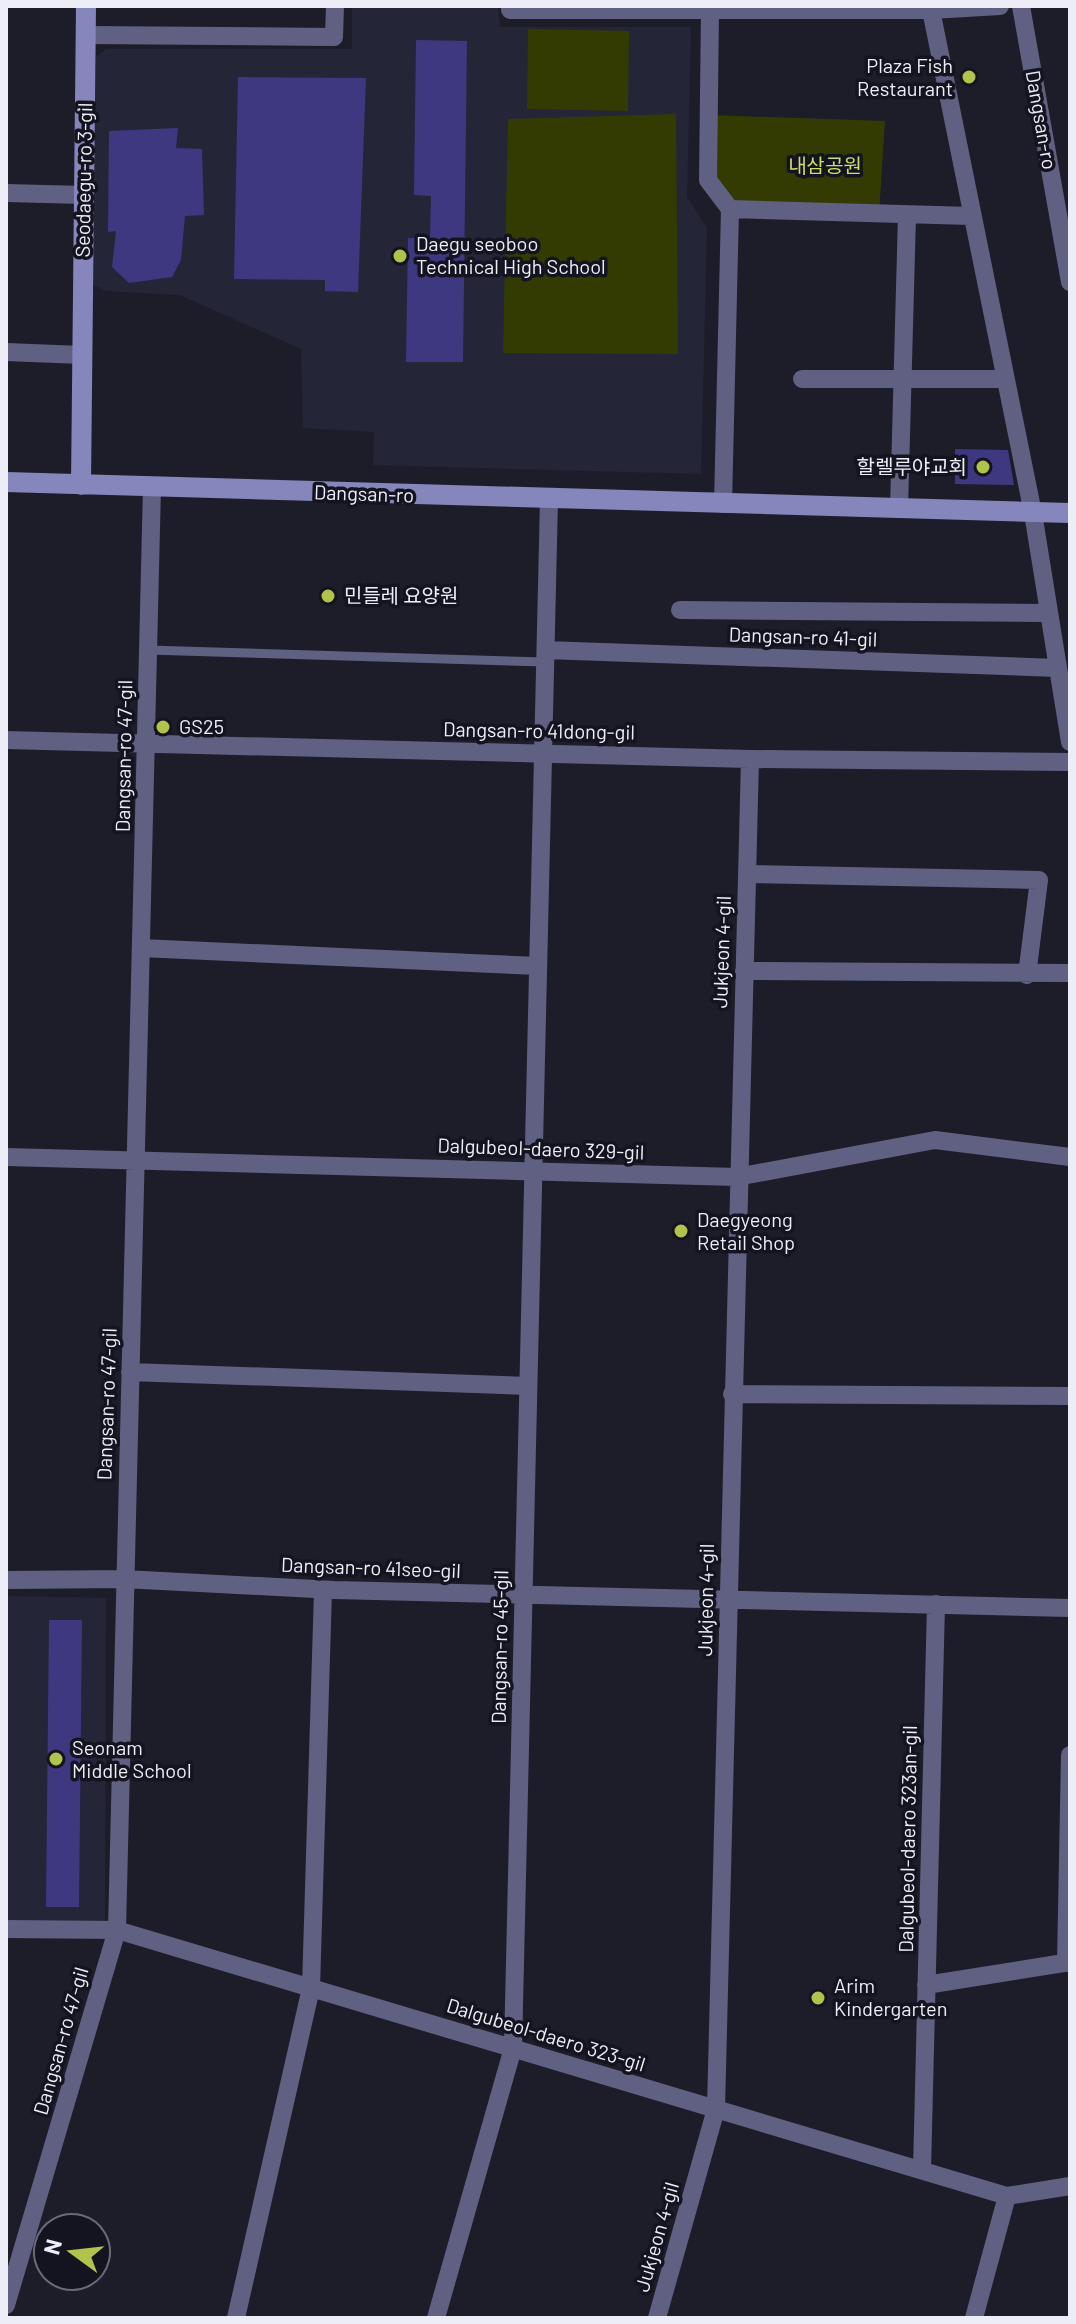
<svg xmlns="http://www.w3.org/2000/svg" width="1076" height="2324" viewBox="0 0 1076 2324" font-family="Barlow,'Noto Sans KR',sans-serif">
	<rect width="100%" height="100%" fill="#1d1d2a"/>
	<!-- built -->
	<path fill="#252538" d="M352 6H498L500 27H691L687 197 707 228 701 474 373 465 374 432 303 428 301 349 180 295 106 291 92 284 96 57 106 49H352Z
		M6 1596 106 1598 105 1922 6 1920Z"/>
	<!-- green -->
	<path fill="#343b02" d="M528 29 629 31 628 111 527 109Z
		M676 114 678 354 503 353 508 119Z
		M709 115 885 121 879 214 730 209 708 180Z"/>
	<!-- building -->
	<path fill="#3e3880" d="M416 40 467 41 463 362H406L408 238H430L431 196 414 195Z
		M238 77 366 78 358 292 325 291V280L234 279Z
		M178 128 176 148 202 149 204 215 185 216 181 260 172 277 129 283 112 267 116 231 108 232 109 131Z
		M955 449 1008 450 1014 485 955 484Z
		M49 1620H82L79 1907H46Z"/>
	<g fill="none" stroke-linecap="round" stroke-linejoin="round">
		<!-- lane -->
		<path stroke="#606182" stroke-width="9" d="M148 650 545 662"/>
		<!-- street -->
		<path stroke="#606182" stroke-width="18" d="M510 6V10H931L1000 6
			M1021 6 1070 282
			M710 10 708 180 730 209 723 504
			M931 10 1033 513 1070 742
			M85 35 334 37 335 6
			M6 193 84 195
			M730 209 971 216
			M6 352 82 355
			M802 379H1005
			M899 509 907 215
			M680 610 1049 613
			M546 650 1058 668
			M6 740 750 759 1070 762
			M747 874 1039 880 1027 975
			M141 948 538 966
			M744 971 1070 973
			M6 1157 737 1177 935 1140 1070 1157
			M130 1372 528 1386
			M732 1394 1070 1396
			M6 1580 124 1579 334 1590 1070 1608
			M6 1929 117 1930 1007 2196 1070 2186
			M1066 1963 1070 1755
			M926 1985 1070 1962
			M922 2170 936 1604
			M6 2305 117 1930 152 487
			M236 2318 311 1988 323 1590
			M436 2318 513 2048 549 499
			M657 2318 716 2109 750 759
			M974 2318 1007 2196"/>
		<!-- secondary -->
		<path stroke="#8586bc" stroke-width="20" d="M6 482 1070 513
			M81 485 86 6"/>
	</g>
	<!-- markers -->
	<g fill="#b2c34c" stroke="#141420" stroke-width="3">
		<circle cx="969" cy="77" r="8"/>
		<circle cx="400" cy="256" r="8"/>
		<circle cx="983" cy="467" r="8"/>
		<circle cx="328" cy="596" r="8"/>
		<circle cx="163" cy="727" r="8"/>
		<circle cx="681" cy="1231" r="8"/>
		<circle cx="56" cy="1759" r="8"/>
		<circle cx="818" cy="1998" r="8"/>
	</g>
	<g text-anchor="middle" stroke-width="7" stroke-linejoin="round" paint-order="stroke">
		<!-- poi labels -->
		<g font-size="20" fill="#ecedf6" stroke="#141420" text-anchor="start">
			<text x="953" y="73" text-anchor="end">Plaza Fish<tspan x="953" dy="23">Restaurant</tspan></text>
			<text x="416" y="251">Daegu seoboo<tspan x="416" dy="23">Technical High School</tspan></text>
			<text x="967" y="474" text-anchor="end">할렐루야교회</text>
			<text x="344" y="603">민들레 요양원</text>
			<text x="179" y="734">GS25</text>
			<text x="697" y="1227">Daegyeong<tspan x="697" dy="23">Retail Shop</tspan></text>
			<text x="72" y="1755">Seonam<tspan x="72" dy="23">Middle School</tspan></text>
			<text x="834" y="1993">Arim<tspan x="834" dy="23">Kindergarten</tspan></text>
		</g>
		<!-- street labels -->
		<g font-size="20" fill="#ecedf6" stroke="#141420">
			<text transform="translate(1041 120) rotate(80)" y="7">Dangsan-ro</text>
			<text transform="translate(84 180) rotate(-89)" y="7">Seodaegu-ro 3-gil</text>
			<text transform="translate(364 494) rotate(2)" y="7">Dangsan-ro</text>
			<text transform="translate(803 637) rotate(2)" y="7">Dangsan-ro 41-gil</text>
			<text transform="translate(539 731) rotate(1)" y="7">Dangsan-ro 41dong-gil</text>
			<text transform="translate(124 756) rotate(-89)" y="7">Dangsan-ro 47-gil</text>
			<text transform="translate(722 952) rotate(-88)" y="7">Jukjeon 4-gil</text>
			<text transform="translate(541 1149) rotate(2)" y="7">Dalgubeol-daero 329-gil</text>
			<text transform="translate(107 1404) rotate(-88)" y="7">Dangsan-ro 47-gil</text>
			<text transform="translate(371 1568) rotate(2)" y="7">Dangsan-ro 41seo-gil</text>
			<text transform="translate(706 1600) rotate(-89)" y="7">Jukjeon 4-gil</text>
			<text transform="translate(500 1647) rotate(-89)" y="7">Dangsan-ro 45-gil</text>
			<text transform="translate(908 1839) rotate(-89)" y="7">Dalgubeol-daero 323an-gil</text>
			<text transform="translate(546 2035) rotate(17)" y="7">Dalgubeol-daero 323-gil</text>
			<text transform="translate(61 2041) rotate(-74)" y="7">Dangsan-ro 47-gil</text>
			<text transform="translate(657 2237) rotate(-74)" y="7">Jukjeon 4-gil</text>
		</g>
		<!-- park labels -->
		<g font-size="20" fill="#ccde65" stroke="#141420">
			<text x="825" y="173">내삼공원</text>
		</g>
	</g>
	<!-- border -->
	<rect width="1076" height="2324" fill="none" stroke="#ecedf6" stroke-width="16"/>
	<!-- north arrow -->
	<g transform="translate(72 2252) rotate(285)"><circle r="38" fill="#141420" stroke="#6a6b76" stroke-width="2"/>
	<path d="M0-6L14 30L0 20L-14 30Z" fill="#b2c34c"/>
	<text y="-12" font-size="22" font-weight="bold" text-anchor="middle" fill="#ecedf6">N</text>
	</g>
</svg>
